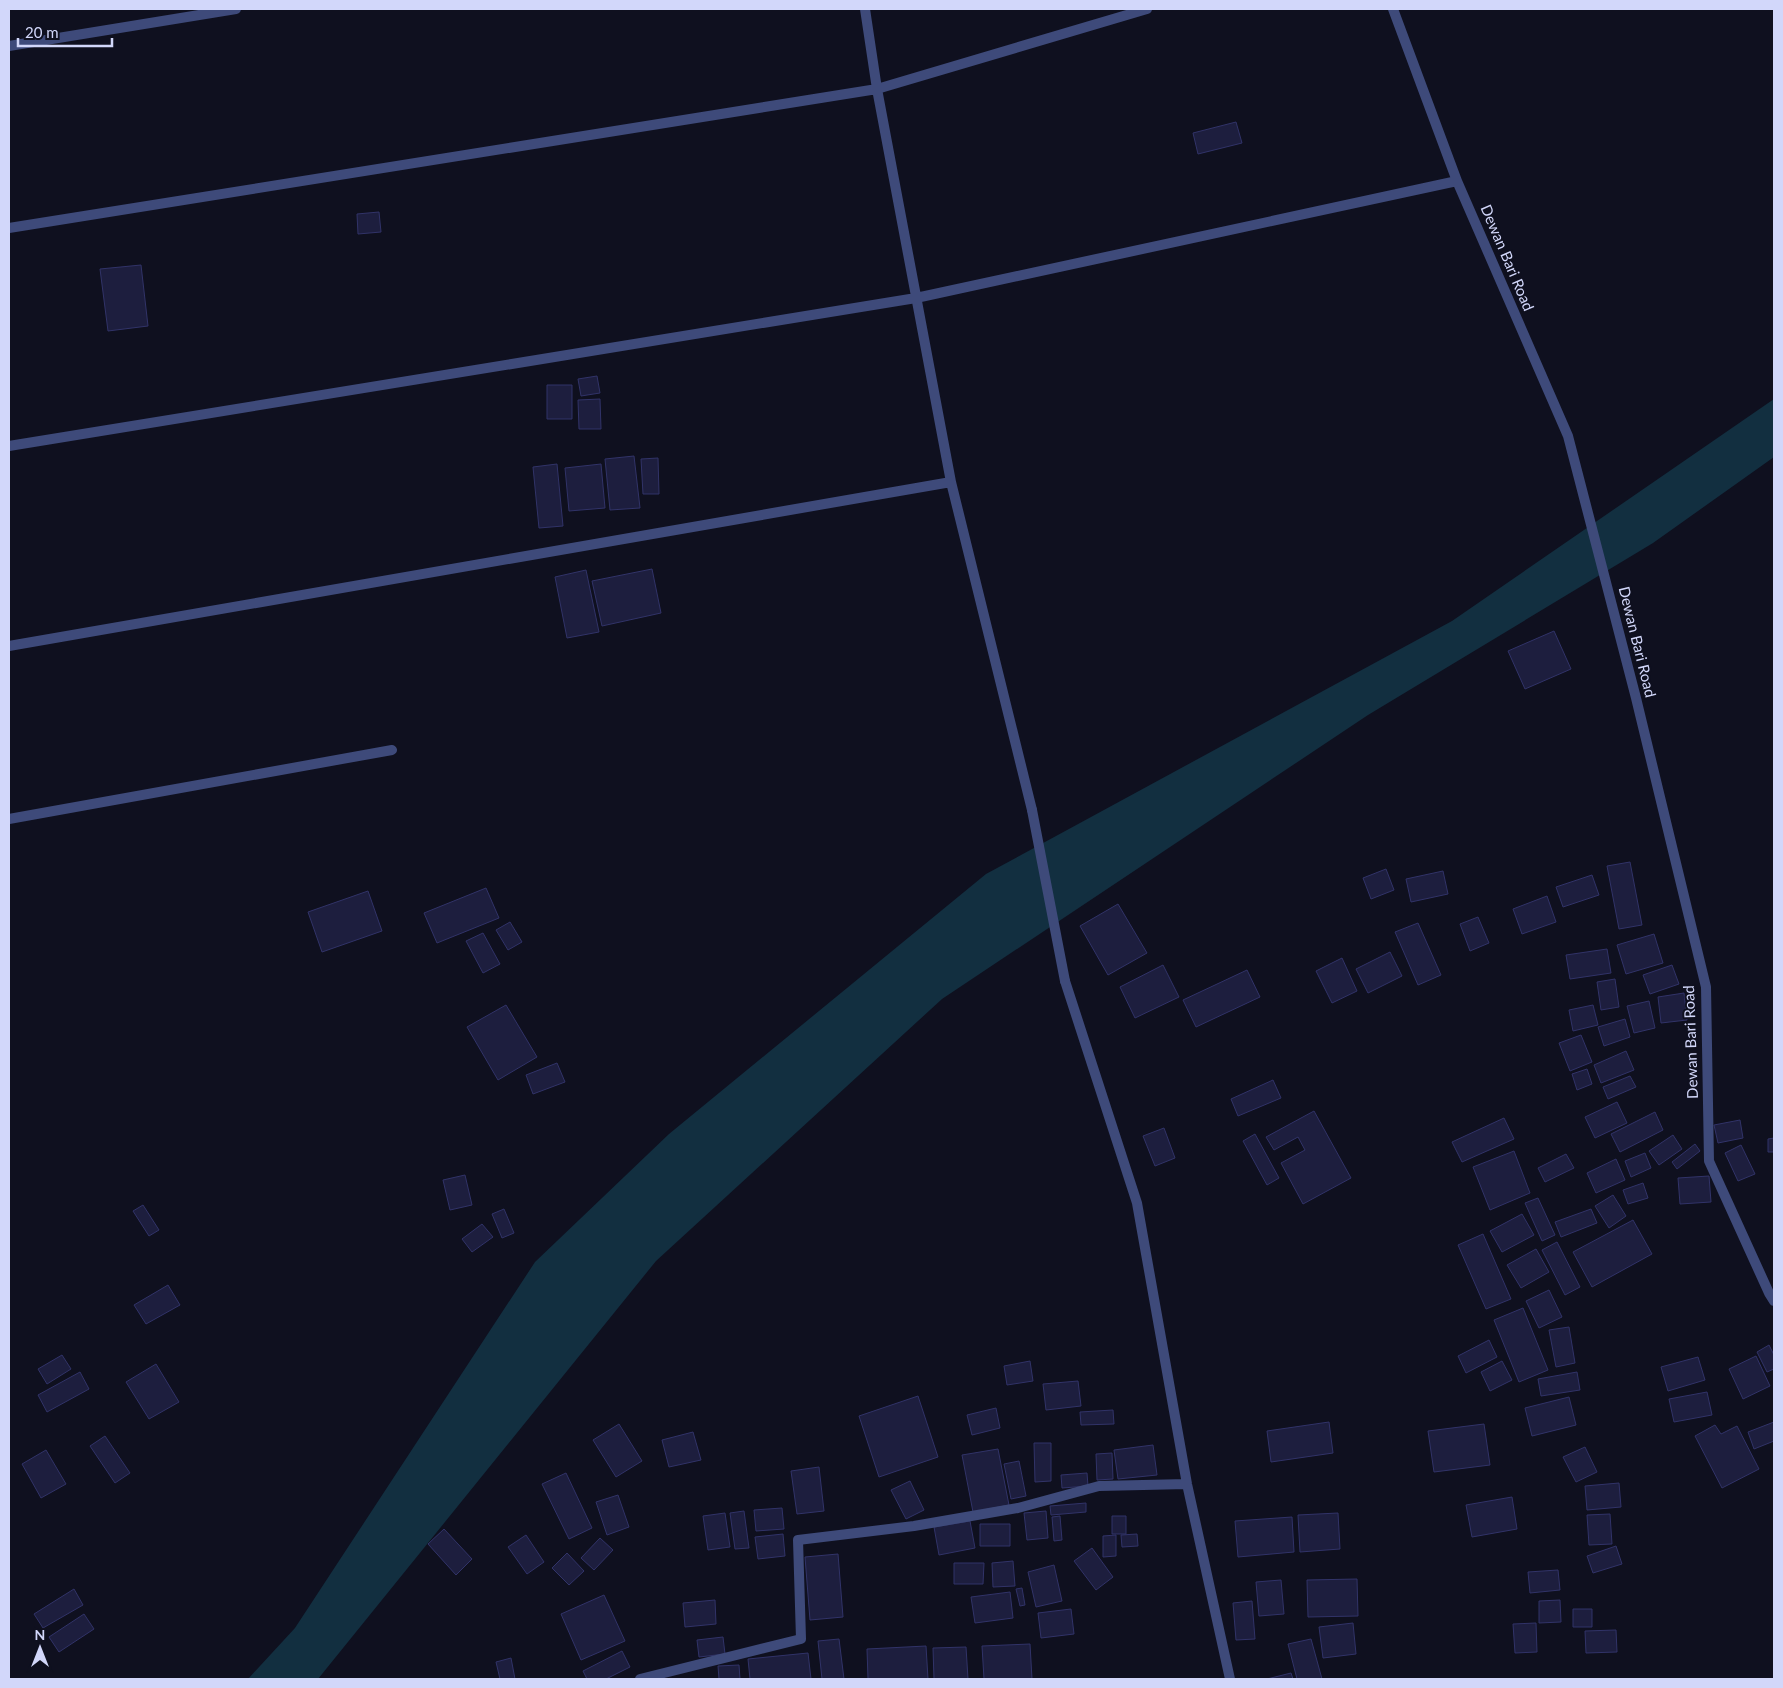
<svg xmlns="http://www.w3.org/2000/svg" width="1783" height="1688" viewBox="0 0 1783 1688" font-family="Lato,sans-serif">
	<rect width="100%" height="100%" fill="#0f101f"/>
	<!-- water -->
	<path fill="#122f40" d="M1774 399V457L1653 543 1368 715 942 999 656 1261 318 1679H248L295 1628 535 1262 669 1134 986 874 1452 621Z"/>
	<!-- building -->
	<path fill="#1d1e3e" stroke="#313368" d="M1236 122 1242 143 1198 154 1193 133Z
		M379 212 381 232 358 234 357 214Z
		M141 265 148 326 108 331 100 269Z
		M597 376 600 393 581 396 578 379Z
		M547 385H572V419H547Z
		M600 399 601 429H579L578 400Z
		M634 456 640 508 610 510 605 459Z
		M658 458 659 494H643L641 459Z
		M557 464 563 526 539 528 533 467Z
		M601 464 605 508 569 511 565 468Z
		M652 569 661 613 602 626 592 581Z
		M586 570 599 632 567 638 555 577Z
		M1554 631 1571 669 1525 689 1508 651Z
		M1630 862 1642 925 1619 929 1607 866Z
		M1386 869 1394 890 1371 899 1363 878Z
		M1443 871 1448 894 1411 902 1406 879Z
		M1592 875 1599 895 1563 907 1556 887Z
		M486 888 499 918 437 943 424 913Z
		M368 891 382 931 322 952 308 912Z
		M1547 896 1556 922 1522 934 1513 909Z
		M1118 904 1147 953 1108 975 1080 926Z
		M1478 917 1489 943 1470 951 1460 924Z
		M510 922 522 942 508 950 496 930Z
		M1418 923 1441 975 1418 985 1395 932Z
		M483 933 500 964 483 973 466 941Z
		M1654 934 1663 963 1626 974 1617 945Z
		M1607 949 1611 973 1570 979 1566 955Z
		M1390 952 1402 976 1368 993 1356 969Z
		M1342 958 1357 991 1332 1003 1316 971Z
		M1163 965 1179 997 1135 1018 1120 987Z
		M1672 965 1679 984 1650 994 1643 975Z
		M1247 970 1260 997 1196 1027 1183 1000Z
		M1615 979 1619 1007 1601 1010 1597 982Z
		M1684 993 1687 1020 1661 1023 1658 997Z
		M1649 1001 1655 1028 1634 1033 1627 1006Z
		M506 1005 537 1057 498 1080 467 1027Z
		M1593 1005 1598 1025 1573 1031 1569 1010Z
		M1625 1019 1630 1037 1604 1046 1598 1027Z
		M1581 1035 1592 1062 1570 1071 1559 1043Z
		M1626 1051 1634 1070 1601 1083 1594 1065Z
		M557 1063 565 1082 533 1094 526 1075Z
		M1587 1069 1592 1084 1577 1090 1572 1074Z
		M1630 1076 1636 1087 1608 1099 1603 1087Z
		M1273 1080 1281 1098 1238 1116 1231 1099Z
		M1617 1102 1627 1123 1595 1138 1585 1117Z
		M1314 1111 1351 1178 1303 1204 1281 1163 1305 1150 1298 1137 1274 1150 1266 1137Z
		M1655 1112 1663 1130 1620 1152 1611 1134Z
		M1504 1118 1514 1139 1462 1162 1452 1142Z
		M1740 1120 1743 1138 1718 1143 1714 1125Z
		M1164 1128 1175 1158 1155 1166 1143 1136Z
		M1255 1134 1279 1178 1267 1185 1243 1141Z
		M1673 1135 1682 1149 1659 1165 1649 1151Z
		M1774 1138V1152H1768V1139Z
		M1695 1144 1700 1151 1677 1169 1672 1162Z
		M1741 1145 1755 1174 1738 1181 1725 1153Z
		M1514 1151 1530 1193 1490 1210 1473 1167Z
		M1645 1153 1651 1168 1631 1177 1625 1161Z
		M1566 1154 1574 1168 1545 1182 1538 1168Z
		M1616 1159 1625 1180 1596 1193 1587 1173Z
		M465 1175 472 1205 450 1210 443 1180Z
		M1709 1176 1711 1202 1680 1204 1678 1178Z
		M1643 1183 1648 1198 1628 1204 1623 1190Z
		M1613 1195 1626 1216 1609 1228 1595 1206Z
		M1538 1198 1555 1235 1542 1241 1525 1203Z
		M143 1205 159 1230 149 1236 133 1211Z
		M504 1209 514 1233 502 1238 492 1214Z
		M1591 1209 1597 1223 1561 1237 1555 1222Z
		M1522 1214 1534 1235 1502 1252 1490 1231Z
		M1633 1220 1652 1254 1592 1287 1573 1252Z
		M482 1224 493 1237 472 1252 462 1239Z
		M1483 1234 1511 1299 1486 1309 1458 1245Z
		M1557 1242 1580 1287 1565 1295 1542 1250Z
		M1536 1249 1549 1272 1521 1288 1507 1265Z
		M168 1285 180 1305 146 1324 134 1305Z
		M1549 1290 1562 1317 1539 1328 1526 1301Z
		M1523 1308 1548 1370 1519 1382 1494 1320Z
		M1569 1327 1575 1363 1556 1367 1549 1330Z
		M1489 1340 1497 1357 1466 1373 1458 1356Z
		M1769 1345 1774 1355V1369L1767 1372 1757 1352Z
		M62 1355 71 1369 47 1384 38 1369Z
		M1756 1356 1770 1386 1743 1399 1729 1369Z
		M1698 1357 1705 1380 1668 1391 1661 1367Z
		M1030 1361 1033 1381 1007 1385 1004 1366Z
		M1502 1361 1512 1380 1490 1391 1481 1372Z
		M156 1364 179 1402 149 1419 126 1382Z
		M80 1372 89 1389 47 1412 38 1395Z
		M1577 1372 1580 1390 1541 1396 1538 1379Z
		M1078 1381 1081 1406 1046 1410 1043 1384Z
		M1707 1392 1712 1415 1674 1422 1669 1399Z
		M918 1396 938 1457 879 1477 859 1416Z
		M1569 1397 1576 1425 1532 1436 1525 1408Z
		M996 1408 1000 1428 972 1435 967 1415Z
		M1113 1410 1114 1424 1081 1425 1080 1412Z
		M1329 1422 1333 1453 1271 1462 1267 1431Z
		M1774 1422V1441L1754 1449 1748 1432Z
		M619 1424 642 1461 616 1477 593 1440Z
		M1484 1424 1490 1465 1434 1472 1428 1431Z
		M1715 1425 1721 1434 1737 1426 1759 1469 1722 1488 1695 1436Z
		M693 1432 701 1460 669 1467 662 1440Z
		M105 1436 130 1473 115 1483 90 1446Z
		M1034 1443H1051V1481L1035 1482Z
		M1153 1445 1157 1475 1118 1479 1114 1450Z
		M1585 1447 1597 1472 1576 1482 1563 1457Z
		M998 1449 1009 1505 973 1512 962 1455Z
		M46 1450 66 1484 41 1498 22 1464Z
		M1112 1453 1113 1479 1097 1480 1096 1454Z
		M1019 1461 1026 1496 1011 1499 1004 1464Z
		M819 1467 824 1511 797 1514 791 1471Z
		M566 1473 592 1528 569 1539 542 1484Z
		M1087 1473 1088 1486 1062 1488 1061 1475Z
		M910 1481 924 1510 906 1519 891 1490Z
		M1619 1483 1621 1507 1587 1510 1585 1486Z
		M618 1495 629 1527 607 1535 596 1502Z
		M1512 1497 1517 1529 1472 1537 1466 1505Z
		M1086 1503V1512L1051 1515 1050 1506Z
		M782 1508 784 1529 756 1531 754 1510Z
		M744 1511 749 1548 735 1549 730 1513Z
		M1046 1511 1048 1538 1027 1540 1024 1513Z
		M725 1513 730 1547 708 1550 703 1516Z
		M1338 1513 1340 1549 1300 1552 1298 1515Z
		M1610 1514 1612 1544 1589 1545 1587 1515Z
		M1060 1516 1062 1540 1054 1541 1052 1517Z
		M1112 1516H1126V1534H1112Z
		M1292 1517 1294 1552 1238 1557 1235 1521Z
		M970 1521 975 1548 939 1555 934 1527Z
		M980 1524H1010V1546H980Z
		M444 1529 472 1559 456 1575 428 1544Z
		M783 1534 785 1556 758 1559 755 1537Z
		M1137 1534 1138 1546 1122 1547 1121 1535Z
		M526 1535 544 1562 527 1574 508 1547Z
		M1116 1535V1556L1103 1557V1536Z
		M600 1538 613 1550 594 1570 581 1558Z
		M1616 1546 1622 1564 1593 1573 1587 1556Z
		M1092 1548 1113 1577 1096 1590 1074 1561Z
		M567 1553 584 1571 569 1585 552 1568Z
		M838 1554 843 1617 810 1620 805 1557Z
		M1013 1561 1015 1586 993 1587 992 1563Z
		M954 1563H984L983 1584H954Z
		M1054 1565 1062 1601 1036 1607 1028 1572Z
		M1558 1570 1560 1590 1530 1593 1528 1572Z
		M1357 1579 1358 1616 1308 1617 1307 1580Z
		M1281 1580 1284 1614 1259 1616 1256 1582Z
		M1022 1588 1025 1605 1020 1606 1016 1589Z
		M74 1589 83 1605 43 1628 34 1614Z
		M1010 1592 1013 1618 975 1623 971 1597Z
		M604 1595 625 1641 581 1660 561 1614Z
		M715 1600 716 1624 685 1627 683 1603Z
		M1560 1600 1561 1622 1539 1623V1601Z
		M1252 1601 1255 1639 1236 1640 1233 1603Z
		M1071 1609 1074 1634 1041 1638 1038 1613Z
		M1573 1609H1592V1627H1573Z
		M84 1614 94 1629 59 1652 49 1637Z
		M1353 1623 1356 1654 1323 1658 1319 1627Z
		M1536 1623 1537 1652 1515 1653 1513 1624Z
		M1616 1630 1617 1652 1586 1653 1585 1631Z
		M723 1637 725 1654 699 1657 697 1640Z
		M839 1639 844 1679H822L818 1641Z
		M1311 1639 1322 1679H1297L1288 1644Z
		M1030 1644 1032 1679H984L982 1646Z
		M926 1646 928 1679H868L867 1649Z
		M966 1647 968 1679H934L933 1648Z
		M622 1651 630 1667 606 1679H587L583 1671Z
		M808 1653 811 1679H750L748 1659Z
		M511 1658 515 1679H500L496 1662Z
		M739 1665 740 1679H719L718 1666Z
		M1291 1673 1293 1679H1267Z"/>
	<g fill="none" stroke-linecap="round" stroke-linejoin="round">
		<!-- minor -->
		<path stroke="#3e4a7a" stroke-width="10" d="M865 9 877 89 951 482 1032 810
			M1393 9 1457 181 1568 436 1636 698 1706 987 1709 1161 1769 1293 1774 1301
			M9 46 236 9
			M9 228 877 89 1147 9
			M9 446 916 298 1457 181
			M9 646 951 482
			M9 819 392 750
			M1065 981 1137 1203 1187 1484 1230 1679
			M640 1679 801 1639 798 1540 914 1526 1018 1508 1099 1486 1187 1484"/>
		<!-- tertiary -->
		<path stroke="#3e4a7a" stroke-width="10" d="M1032 810 1065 981"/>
	</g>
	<g text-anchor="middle" stroke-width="4" stroke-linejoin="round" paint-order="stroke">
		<!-- street labels -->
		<g font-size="15" fill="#d2d7fa" stroke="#0f101f">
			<text transform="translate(1507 258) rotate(67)" y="5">Dewan Bari Road</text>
			<text transform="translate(1637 642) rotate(76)" y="5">Dewan Bari Road</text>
			<text transform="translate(1691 1042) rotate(-92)" y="5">Dewan Bari Road</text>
		</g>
	</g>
	<!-- border -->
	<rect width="1783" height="1688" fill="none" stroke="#d2d7fa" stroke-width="20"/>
	<!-- north arrow -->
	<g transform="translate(40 1648)" stroke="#0f101f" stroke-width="4" paint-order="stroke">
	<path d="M0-4L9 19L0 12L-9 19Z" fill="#d2d7fa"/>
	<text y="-8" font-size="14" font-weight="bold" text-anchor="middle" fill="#d2d7fa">N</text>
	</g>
	<!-- scale -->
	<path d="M18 38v8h94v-8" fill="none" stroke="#d2d7fa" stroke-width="2.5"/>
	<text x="25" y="38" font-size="15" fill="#d2d7fa" stroke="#0f101f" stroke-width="4" paint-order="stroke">20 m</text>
</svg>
